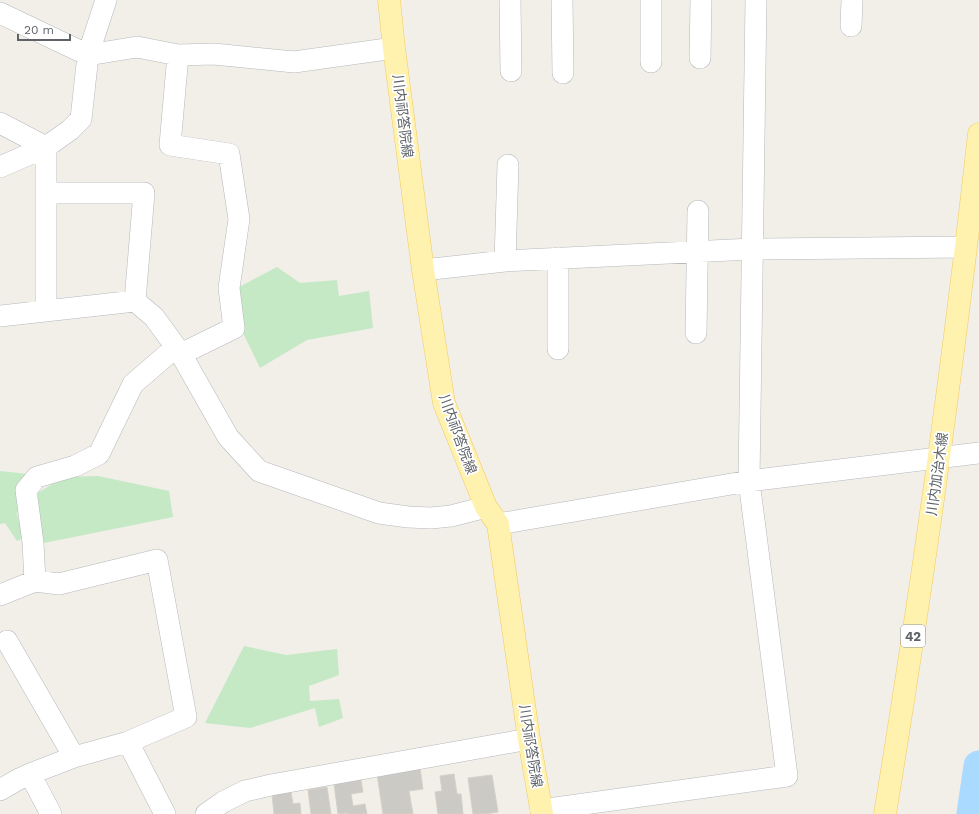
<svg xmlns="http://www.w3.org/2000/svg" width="979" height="814" viewBox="0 0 979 814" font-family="'Work Sans','Noto Sans JP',sans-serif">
	<rect width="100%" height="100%" fill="#f1efe8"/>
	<!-- green -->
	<path fill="#c5e8c5" d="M277 267 300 283 337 280 339 296 369 291 373 328 307 340 260 368 244 335 239 287Z
		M0 471 28 474 17 514 23 538 17 541 5 523 0 524Z
		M98 476 169 491 173 517 44 543 36 507 38 493 63 477Z
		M244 646 286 655 337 649 339 675 309 686 310 701 339 699 343 718 319 727 315 708 250 728 205 723Z"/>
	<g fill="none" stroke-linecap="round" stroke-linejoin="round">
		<!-- river -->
		<path stroke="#aadaff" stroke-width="31" d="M972 814 979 766"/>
	</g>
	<!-- building -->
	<path fill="#cccac5" stroke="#d6d1c6" d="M420 768 423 789 409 791 413 814H383L377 774Z
		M454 774 457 794H461L463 814H438L435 792 442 791 440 776Z
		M492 775 498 812 485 814H473L468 778Z
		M361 780 363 792 351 794 353 806 365 804 367 814H348V813L338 814 334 784Z
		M327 787 331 814H311L308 790Z
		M291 792 293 804 300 803 301 814H274L272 794Z"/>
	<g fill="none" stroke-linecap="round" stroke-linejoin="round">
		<!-- minor casing -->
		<g stroke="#b5b8bc" stroke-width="22">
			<path id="minor" d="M106 0 88 55 137 47 178 55 214 54 294 62 394 48
				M510 0 511 71
				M562 0 563 73
				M0 13 88 55 81 119 70 130 46 147 0 123
				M851 26 852 0
				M178 55 170 145 229 154 239 219 229 288 234 328 181 354
				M700 58 701 0
				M651 62V0
				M0 167 46 147V310
				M46 193H144L135 301
				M505 261 508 165
				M423 270 505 261 752 249 966 247
				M0 316 135 301 154 317 181 354 228 437 259 471 379 513 408 517 431 518 451 516 486 507
				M696 333 698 211
				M558 349V258
				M498 524 749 481 979 453
				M35 581 33 543 26 490 37 477 75 466 99 454 133 384 176 347
				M0 595 35 581 59 584 157 560 186 717 128 742 74 757 30 774 19 779 0 790
				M7 641 74 757
				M128 742 165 814
				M30 774 51 814
				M541 810 787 776 749 481 756 0
				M206 814 223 802 245 791 271 785 529 739"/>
		</g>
		<!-- major casing -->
		<g stroke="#f2c960" stroke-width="23">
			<path id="major" d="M389 0 394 48 423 270 444 403 486 507 498 524 529 739 542 814
				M885 814C922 588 954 361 979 134"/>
		</g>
		<!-- minor -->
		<use href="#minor" stroke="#fff" stroke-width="21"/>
		<!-- major -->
		<use href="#major" stroke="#fff2af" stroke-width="22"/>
	</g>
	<g text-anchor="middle" stroke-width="3.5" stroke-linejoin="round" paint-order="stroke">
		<!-- shield labels -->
		<rect fill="#fff" stroke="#8f9295" stroke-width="1" x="901" y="625" width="24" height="22" rx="3"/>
		<g font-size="13" font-weight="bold" fill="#5f6368">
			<text x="913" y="641">42</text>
		</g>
		<!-- street labels -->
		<g font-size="14" fill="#5f6368" stroke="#fff">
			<text transform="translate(403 116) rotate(83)" y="5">川内祁答院線</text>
			<text transform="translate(458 434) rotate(70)" y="5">川内祁答院線</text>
			<text transform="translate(937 474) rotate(-82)" y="5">川内加治木線</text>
			<text transform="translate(531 746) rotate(81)" y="5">川内祁答院線</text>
		</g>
	</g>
	<!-- scale -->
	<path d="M18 34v6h52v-6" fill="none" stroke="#5f6368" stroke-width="2"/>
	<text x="24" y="34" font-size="12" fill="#5f6368" stroke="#ffffff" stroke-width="3" paint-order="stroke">20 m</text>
</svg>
